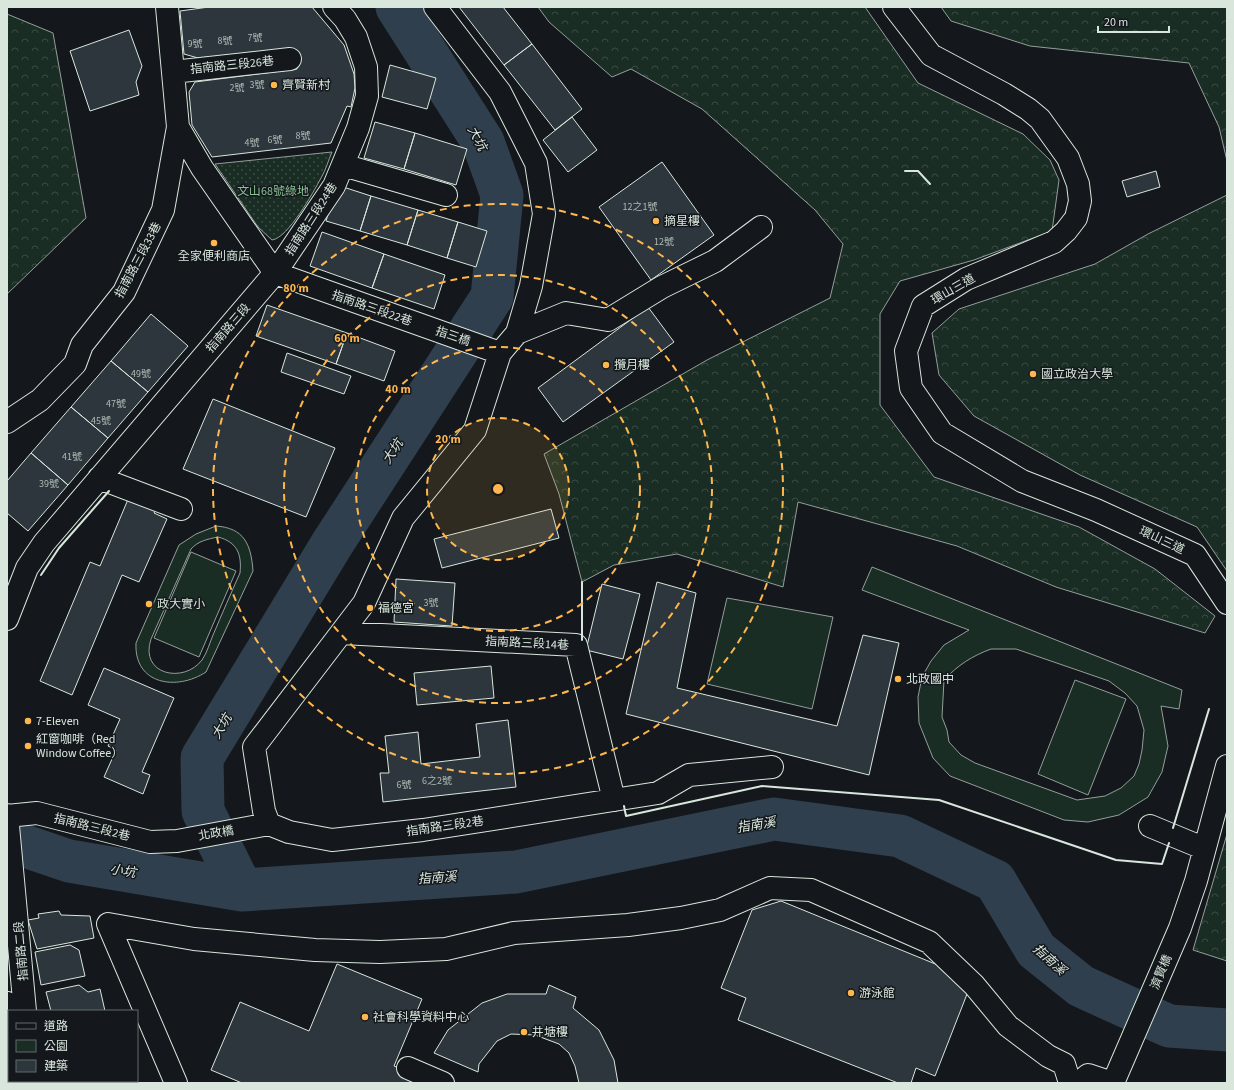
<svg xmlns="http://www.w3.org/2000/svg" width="1234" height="1090" viewBox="0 0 1234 1090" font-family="'Source Sans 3','Noto Sans TC',sans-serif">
	<defs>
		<pattern id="green-dots" width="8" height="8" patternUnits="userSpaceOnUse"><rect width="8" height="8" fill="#1a2d24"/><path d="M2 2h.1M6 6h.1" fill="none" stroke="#3b4b43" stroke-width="1.8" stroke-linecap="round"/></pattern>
		<pattern id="forest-crowns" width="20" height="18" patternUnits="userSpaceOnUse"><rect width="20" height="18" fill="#1a2d24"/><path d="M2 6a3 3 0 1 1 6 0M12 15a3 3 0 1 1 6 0" fill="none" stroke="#3b4b43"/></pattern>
	</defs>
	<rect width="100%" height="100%" fill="#14181c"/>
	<!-- green -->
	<path fill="url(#green-dots)" stroke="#939e99" d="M332 152C328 161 326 170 321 178 313 193 288 238 272 240L258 227 215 164Z"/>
	<!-- forest -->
	<path fill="url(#forest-crowns)" stroke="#939e99" d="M538 7H865L918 83 1023 134 1050 160 1059 180 1052 231 974 260 900 281 880 314V405L934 477 1079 527 1155 569 1215 616 1205 633 1056 587 957 546 798 502 783 587 677 554 614 565 582 582 559 494 544 454 707 360 830 298 843 244 815 210 702 109 631 69 612 77 549 22Z
		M941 7H1227V161L1219 127 1189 63 1030 46 951 21Z
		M7 14 53 33 86 218 7 294Z
		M1227 195V571L1197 527 1080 475 974 416 939 375 932 333 959 309 1095 264 1148 234Z
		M1227 834V961L1193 950Z"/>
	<!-- pitch -->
	<path fill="#1a2d24" stroke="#939e99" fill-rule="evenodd" d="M216 526C244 528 251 544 253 571L206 672C177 691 134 685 136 643L179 545 196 534ZM218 537C237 542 242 554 240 573 231 593 222 614 213 635 210 642 207 653 202 660 184 684 139 675 151 639L191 549C198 541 208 539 218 537Z
		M191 552 236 571 199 657 154 638Z
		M872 567 1182 690 1179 709 1161 706 1168 746 1162 772 1148 797 1119 815 1088 822 1064 820 950 776 933 758 919 723 918 697 922 677 931 661 944 645 969 630 862 590ZM991 649H1016L1109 681 1125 693 1137 706 1144 730 1142 750 1139 764 1134 776 1121 788 1105 796 1077 800 975 763 961 755 949 742 947 730 942 717 944 680C958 665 972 656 991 649Z
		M727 598 833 617 812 709 707 684Z
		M1075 680 1126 699 1088 795 1038 774Z"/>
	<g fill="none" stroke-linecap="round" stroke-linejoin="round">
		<!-- river -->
		<path stroke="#2f3f4d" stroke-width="43" d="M7 840 69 861 242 890 516 872 774 819 900 836 995 881 1036 950 1081 986 1169 1026 1227 1030
			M242 890 203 811 202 758 332 544 492 297 502 195 483 142 397 7"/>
	</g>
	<!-- building -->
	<path fill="#2c363c" stroke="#d8e6dc" d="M209 7H312L344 45 354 74 355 88 351 107 347 106 331 143 212 157 192 125 189 92 195 82 297 69 294 49 198 58 184 54 180 11Z
		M459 7H503L532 44 504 65Z
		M129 30 142 66 136 82 139 95 90 111 70 51Z
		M532 44 582 109 555 130 504 65Z
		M390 65 436 78 427 109 382 97Z
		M572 117 597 150 568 172 543 140Z
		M375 122 415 133 404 169 364 158Z
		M415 133 467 149 456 185 404 169Z
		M662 162 714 235 651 280 599 207Z
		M1156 171 1160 187 1127 197 1122 181Z
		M337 185 371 196 360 231 326 221Z
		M371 196 418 210 407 245 360 231Z
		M418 210 458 222 447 258 407 245Z
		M458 222 487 231 476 267 447 258Z
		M322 232 384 254 372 288 310 266Z
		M384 254 445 275 434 309 372 288Z
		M267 305 347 333 336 364 256 336Z
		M648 307 674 342 563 422 538 388Z
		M151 314 188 346 148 392 111 361Z
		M347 333 395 351 384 381 336 364Z
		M287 353 351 376 344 394 281 372Z
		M111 361 148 392 108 438 71 407Z
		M213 399 335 448 306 517 183 469Z
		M71 407 108 438 68 485 31 453Z
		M31 453 68 485 28 531 7 513V481Z
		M129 497 157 508 154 513 167 519 139 582 122 575 72 695 40 681 90 562 100 566Z
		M551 509 559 538 442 568 434 539Z
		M396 579 455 583 452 626 394 622Z
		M657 582 696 593 677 688 837 726 863 635 899 643 869 775 626 714Z
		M602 584 640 594 623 659 586 650Z
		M491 666 494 698 417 705 414 673Z
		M104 668 174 698 142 772 150 775 143 794 104 777 116 750 108 746 120 719 88 705Z
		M508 720 516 787 383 802 380 773H389L385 736 418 732 421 764 480 757 476 724Z
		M781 901 955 972 969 989 935 1076 916 1068 911 1083H898L738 1020 746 998 721 988 752 910Z
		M59 911 61 915 90 916 94 938 37 949 28 920 39 918 38 914Z
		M70 945 79 950 85 976 41 985 35 952Z
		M337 964 422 999 394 1066 434 1083H242L211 1070 240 1002 309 1031Z
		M79 985 88 992 100 989 105 1011H51L46 992Z
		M549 985 576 997 573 1008 599 1030 614 1060 618 1083H579L575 1066 569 1053 559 1044 535 1035 511 1034 497 1041 479 1064 478 1072 434 1053 448 1030 482 1003 507 994H546Z
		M8 1054 9 1081H17L18 1083H7Z"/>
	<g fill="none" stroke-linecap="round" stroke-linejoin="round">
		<!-- minor casing -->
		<g stroke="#d8e6dc" stroke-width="24">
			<path id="minor" d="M334 7 345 19 356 37 366 67 367 96 358 128 334 186 275 273 500 353
				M894 7 931 55 1004 94 1028 109 1040 119 1068 158 1078 184 1080 201 1076 218 1066 231 1054 242 966 279 923 306 906 351 911 388 942 433 1022 481 1096 510 1195 555 1227 603
				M173 72 290 59
				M343 165 446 195
				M517 333 566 313 608 320 662 287 715 261 761 227
				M7 422 40 400 75 364 82 345 124 292 163 210 178 127
				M99 478 181 509
				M7 619 27 568 44 543 275 273 202 168 178 127 167 7
				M342 633 576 645 614 800
				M7 815 25 1011
				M7 816 37 813 150 842 177 841 269 824
				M269 824 264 811 254 747 364 603 403 518 475 430 500 353 517 333 531 286 544 214 536 163 500 92 435 7
				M269 824 289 832 332 840 423 830 658 793 689 775 772 767
				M1150 826 1203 848
				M7 1003 13 1011
				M408 1068 443 1083
				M42 1081 43 1083
				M176 1083 108 924 194 939 315 950 380 952 446 949 514 933 628 925 681 918 720 910 770 888 811 890 929 942 974 985 1008 1026 1048 1056 1064 1064 1070 1083
				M1079 1083 1088 1075 1112 1083
				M1113 1083 1180 928 1196 881 1227 766"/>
		</g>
		<!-- minor -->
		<use href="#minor" stroke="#14181c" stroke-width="22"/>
		<!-- wall -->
		<path stroke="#d8e6dc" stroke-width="2" d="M905 171H918L930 184
			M41 575 59 548 109 491
			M582 640V582
			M624 806 626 816 762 786 939 800 1116 860 1162 864 1169 843
			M1173 828 1209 709"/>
	</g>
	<!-- distance rings -->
	<circle cx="498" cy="489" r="71" fill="#ffb74d" fill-opacity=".12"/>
	<g fill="none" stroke="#ffb74d" stroke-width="2" stroke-dasharray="7 5">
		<circle cx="498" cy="489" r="71"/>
		<circle cx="498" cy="489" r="142"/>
		<circle cx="498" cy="489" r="214"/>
		<circle cx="498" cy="489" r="285"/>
	</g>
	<!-- markers -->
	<g fill="#ffb74d" stroke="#14181c" stroke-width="1.5">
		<circle cx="274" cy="85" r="4"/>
		<circle cx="656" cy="221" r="4"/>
		<circle cx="214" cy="243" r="4"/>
		<circle cx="606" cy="365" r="4"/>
		<circle cx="1033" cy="374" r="4"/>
		<circle cx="149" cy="604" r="4"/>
		<circle cx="370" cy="608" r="4"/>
		<circle cx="898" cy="679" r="4"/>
		<circle cx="28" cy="721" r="4"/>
		<circle cx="28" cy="746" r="4"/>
		<circle cx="851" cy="993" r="4"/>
		<circle cx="365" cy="1017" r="4"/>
		<circle cx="524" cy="1032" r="4"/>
	</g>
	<g text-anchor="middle" stroke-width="3" stroke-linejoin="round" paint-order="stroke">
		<!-- number labels -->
		<g font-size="10" fill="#adbab4">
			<text x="255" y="41">7號</text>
			<text x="225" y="44">8號</text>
			<text x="195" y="47">9號</text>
			<text x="257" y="88">3號</text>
			<text x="237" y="91">2號</text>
			<text x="303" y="139">8號</text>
			<text x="275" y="143">6號</text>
			<text x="252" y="146">4號</text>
			<text x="640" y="210">12之1號</text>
			<text x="664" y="245">12號</text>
			<text x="141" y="377">49號</text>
			<text x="116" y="407">47號</text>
			<text x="101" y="424">45號</text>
			<text x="72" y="460">41號</text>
			<text x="49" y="487">39號</text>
			<text x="431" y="606">3號</text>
			<text x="437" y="784">6之2號</text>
			<text x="404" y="788">6號</text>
		</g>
		<!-- street labels -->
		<g font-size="12" fill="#d8e6dc" stroke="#14181c">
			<text transform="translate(232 65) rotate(-6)" y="4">指南路三段26巷</text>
			<text transform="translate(311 219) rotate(-57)" y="4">指南路三段24巷</text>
			<text transform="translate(138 260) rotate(-62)" y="4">指南路三段33巷</text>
			<text transform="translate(953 289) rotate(-30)" y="4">環山三道</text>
			<text transform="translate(372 308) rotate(19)" y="4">指南路三段22巷</text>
			<text transform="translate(228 328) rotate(-49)" y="4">指南路三段</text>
			<text transform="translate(453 336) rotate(19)" y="4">指三橋</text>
			<text transform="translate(1162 540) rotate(25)" y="4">環山三道</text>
			<text transform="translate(527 643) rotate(3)" y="4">指南路三段14巷</text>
			<text transform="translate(445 826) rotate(-8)" y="4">指南路三段2巷</text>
			<text transform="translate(92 827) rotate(14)" y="4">指南路三段2巷</text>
			<text transform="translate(216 833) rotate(-10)" y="4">北政橋</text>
			<text transform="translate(21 951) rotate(-95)" y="4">指南路二段</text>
			<text transform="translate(1161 972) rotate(-67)" y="4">濟賢橋</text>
		</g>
		<!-- poi labels -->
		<g font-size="12" fill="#d8e6dc" stroke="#14181c" text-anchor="start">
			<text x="282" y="89">齊賢新村</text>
			<text x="664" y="225">摘星樓</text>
			<text x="214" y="260" text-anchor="middle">全家便利商店</text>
			<text x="614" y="369">攬月樓</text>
			<text x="1041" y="378">國立政治大學</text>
			<text x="157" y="608">政大實小</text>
			<text x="378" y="612">福德宮</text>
			<text x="906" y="683">北政國中</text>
			<text x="36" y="725">7-Eleven</text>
			<text x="36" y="743">紅窗咖啡（Red<tspan x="36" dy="14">Window Coffee）</tspan></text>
			<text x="859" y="997">游泳館</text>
			<text x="373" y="1021">社會科學資料中心</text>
			<text x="532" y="1036">井塘樓</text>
		</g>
		<!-- park labels -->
		<g font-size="12" fill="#8ac095" stroke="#14181c">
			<text x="273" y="195">文山68號綠地</text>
		</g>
		<!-- water labels -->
		<g font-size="13" font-style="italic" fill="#d8e6dc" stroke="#14181c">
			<text transform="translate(478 138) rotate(62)" y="5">大坑</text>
			<text transform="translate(392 451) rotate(-57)" y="5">大坑</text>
			<text transform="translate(221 726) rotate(-59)" y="5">大坑</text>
			<text transform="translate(756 824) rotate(-9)" y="5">指南溪</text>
			<text transform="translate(123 870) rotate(10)" y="5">小坑</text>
			<text transform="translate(437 877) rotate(-4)" y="5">指南溪</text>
			<text transform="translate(1050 959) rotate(42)" y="5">指南溪</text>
		</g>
	</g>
	<circle cx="498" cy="489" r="6" fill="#ffb74d" stroke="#14181c" stroke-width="2"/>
	<g font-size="12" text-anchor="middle" font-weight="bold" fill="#ffb74d" stroke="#14181c" stroke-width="3" stroke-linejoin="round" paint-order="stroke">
		<text x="296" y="292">80 m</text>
		<text x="347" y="342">60 m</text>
		<text x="398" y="393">40 m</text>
		<text x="448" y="443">20 m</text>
	</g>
	<!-- border -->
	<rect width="1234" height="1090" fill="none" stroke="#d8e6dc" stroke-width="16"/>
	<!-- legend -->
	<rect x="8" y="1010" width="130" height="72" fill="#14181c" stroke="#626a69"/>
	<rect x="16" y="1023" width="20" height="6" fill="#14181c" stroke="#626a69"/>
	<text x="44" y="1030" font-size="12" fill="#d8e6dc">道路</text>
	<rect x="16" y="1040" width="20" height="12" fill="#1a2d24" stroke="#626a69"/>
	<text x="44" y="1050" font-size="12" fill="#d8e6dc">公園</text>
	<rect x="16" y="1060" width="20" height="12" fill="#2c363c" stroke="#626a69"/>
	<text x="44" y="1070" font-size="12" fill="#d8e6dc">建築</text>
	<!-- scale -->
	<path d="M1098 26v6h71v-6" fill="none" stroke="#d8e6dc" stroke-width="2"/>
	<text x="1104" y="26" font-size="12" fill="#d8e6dc" stroke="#14181c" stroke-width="3" paint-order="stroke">20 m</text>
</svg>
